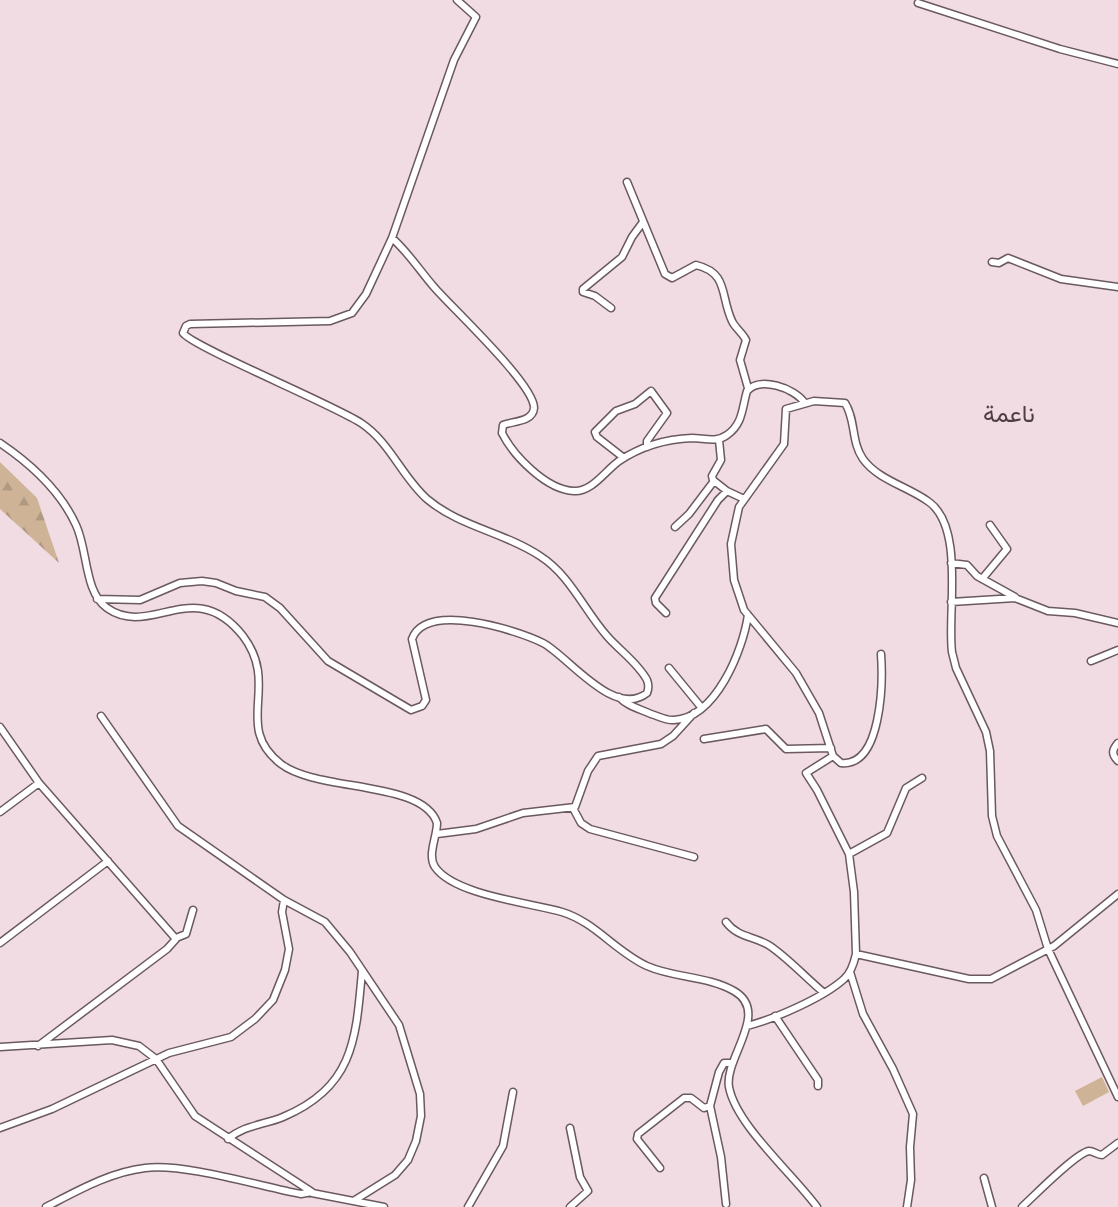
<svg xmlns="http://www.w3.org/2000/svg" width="1118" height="1207" viewBox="0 0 1118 1207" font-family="'Roboto Condensed',Vazirmatn,sans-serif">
	<defs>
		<pattern id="forest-firs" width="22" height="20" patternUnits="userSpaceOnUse" patternTransform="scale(1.5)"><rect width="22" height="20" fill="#ceb397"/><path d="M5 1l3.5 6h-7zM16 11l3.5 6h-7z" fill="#b09981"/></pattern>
	</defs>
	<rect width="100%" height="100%" fill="#f0dce2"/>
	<!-- green -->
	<path fill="#ceb397" d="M1102 1077 1109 1092 1083 1106 1075 1091Z"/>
	<!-- forest -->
	<path fill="url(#forest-firs)" d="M0 462 37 498 59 563 0 509Z"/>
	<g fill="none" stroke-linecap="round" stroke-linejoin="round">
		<!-- minor casing -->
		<g stroke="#6a595e" stroke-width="9">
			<path id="minor" d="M918 3 1060 49 1118 64
				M627 182 665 274 672 278 696 265C729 273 720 296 732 321 735 328 742 332 746 340L740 360 748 388
				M392 238C408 252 420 271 434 287 452 308 535 385 534 408 533 422 513 421 503 425L502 433C513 455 546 490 574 491 592 492 605 471 619 461 640 447 666 439 692 438 704 438 716 443 727 435 743 424 742 408 747 391 760 376 794 388 804 402
				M992 262 999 263 1008 258 1061 279 1118 287
				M611 308 595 296 583 292V289L622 257 632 237 643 222
				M719 440 721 460 712 476 713 480 727 491 744 499
				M0 443C31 464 60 490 76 525 88 550 84 592 107 608 151 639 194 574 243 636 281 686 232 726 281 764 317 792 423 780 437 823 437 837 427 855 435 867 454 895 531 903 562 912 595 922 616 952 647 966 674 978 708 976 734 991 771 1012 724 1058 729 1087 736 1125 793 1174 817 1207
				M624 458 597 437 595 432 616 411 635 404 651 391 667 413 647 441V447
				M675 527 689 514 714 481
				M951 563 967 565 977 576 1015 597
				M982 579 1007 549 990 525
				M97 599 140 600 180 583 202 581 216 583 236 591 265 597 280 608 328 661 411 710 422 706 426 700 412 639C426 601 517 630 543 643 568 656 614 719 647 693 649 688 649 685 647 680 638 663 619 650 607 636 584 610 570 575 540 556 504 532 460 527 427 499 402 477 390 442 361 423 334 405 191 346 183 333L186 326 190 324 330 321 352 313 366 294 392 238 454 60 476 17 457 0
				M951 602 1015 598 1048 611 1075 613 1118 623
				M666 613 656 603 655 598 718 500 727 491
				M881 654C883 682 882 767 841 763L833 756 819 713 796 673 744 610 734 580 731 544 739 507 784 444 786 409 814 401 845 403C856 420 851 442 863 459 878 480 909 487 929 502 965 528 947 614 952 652L956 668 986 732 990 751 992 816 997 836 1036 910 1048 949 1118 1097
				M1091 661 1118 650
				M669 668 701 707
				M619 697C627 706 640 709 651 714 658 716 667 721 674 720 716 718 743 650 748 615
				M101 716 178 826 284 900 325 922 350 952 399 1025 420 1094 421 1116 416 1141 408 1160 395 1175 355 1200
				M0 727 39 783 176 939 167 949 38 1046
				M704 739 766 729 786 749 831 748
				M1118 743C1112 750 1111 754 1118 761
				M833 756 806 773 817 790 849 854 854 892 856 954 969 979H991L1054 946 1118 894
				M573 808 581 823 590 829 694 857
				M0 812 39 783
				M437 834 476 829 523 813 575 807 588 771 598 756 661 744 673 736 694 713
				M849 854 887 833 906 788 922 778
				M726 922C738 938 755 936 770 946 789 959 805 977 823 992
				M176 938 186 934 193 910
				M0 943 108 861
				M850 972 863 1014 893 1069 913 1114 910 1147 911 1180 907 1207
				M775 1016 818 1080V1086
				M747 1026C774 1019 823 998 844 979 851 973 854 963 856 954
				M0 1047 112 1040 139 1046 156 1059 195 1116 312 1192 301 1194C259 1186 185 1163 145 1168 110 1172 77 1191 46 1207
				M710 1106 721 1157 726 1204
				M0 1128 52 1109 169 1053 231 1037 255 1019 273 1000 285 970 289 949 282 912 284 900
				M228 1139C244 1125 264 1125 283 1117 354 1087 356 1039 362 971
				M660 1168 637 1139 638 1134 684 1098H691L704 1108 710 1106 719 1072 724 1063H731
				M984 1178 992 1207
				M312 1193 384 1207
				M468 1207 503 1146 513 1092
				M570 1207 588 1191 580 1177 570 1128
				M1022 1207C1034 1196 1076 1153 1089 1151 1094 1151 1097 1155 1102 1155L1118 1143"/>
		</g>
		<!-- minor -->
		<use href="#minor" stroke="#fff" stroke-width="6"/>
	</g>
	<g text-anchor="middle" stroke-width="4.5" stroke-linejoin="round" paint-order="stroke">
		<!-- quarter labels -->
		<g font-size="24" fill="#4e3e43" stroke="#f0dce2">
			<text x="1009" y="422">ناعمة</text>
		</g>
	</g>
</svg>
